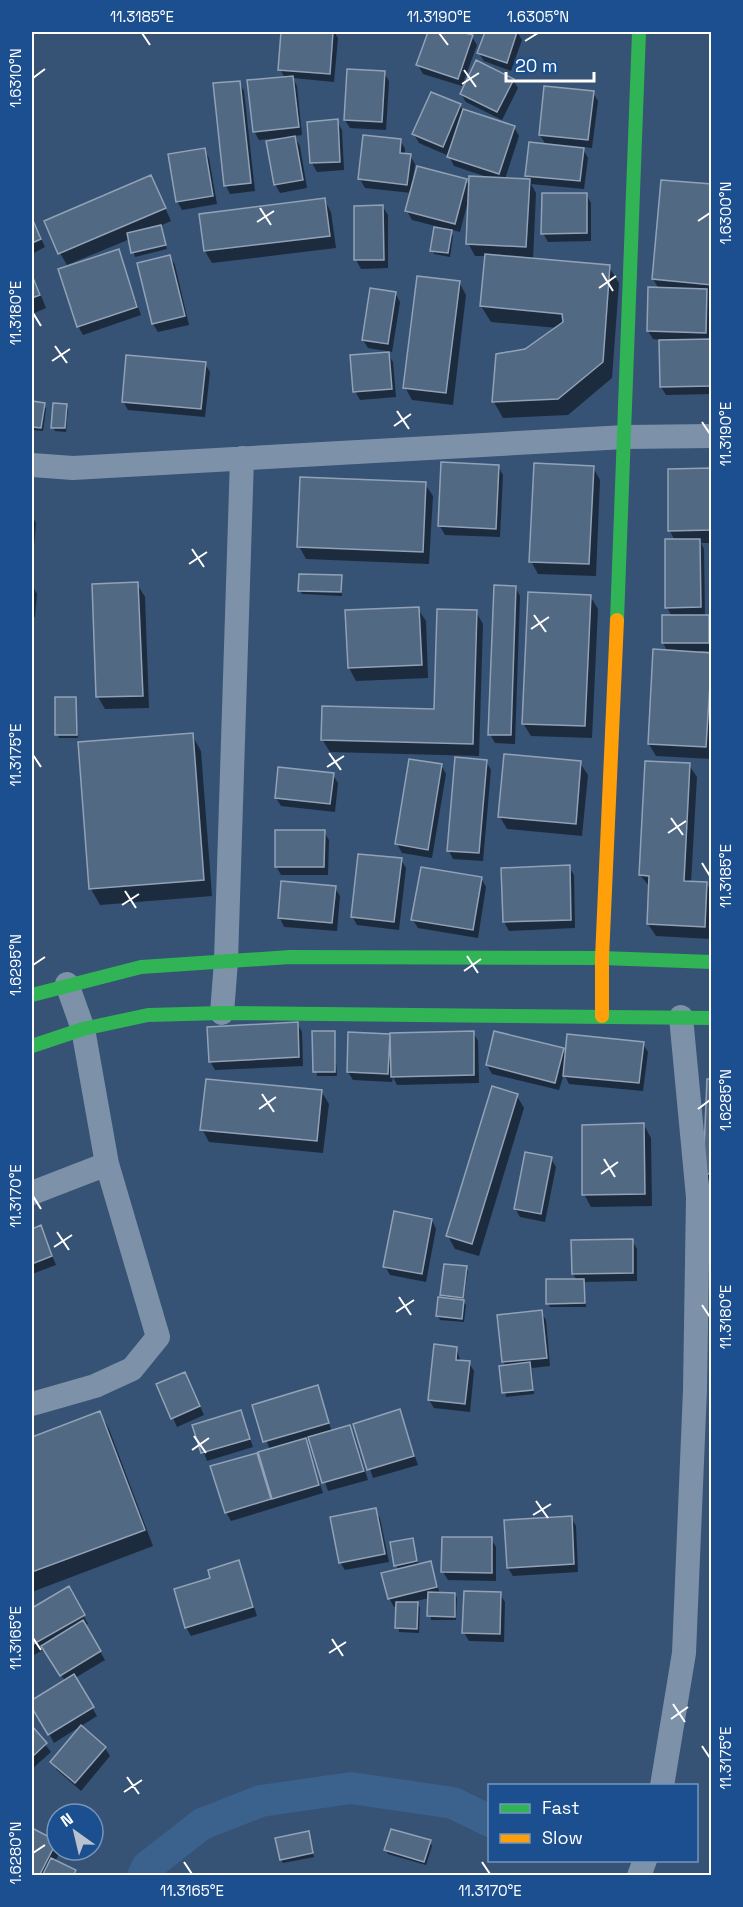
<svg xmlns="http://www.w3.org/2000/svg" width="743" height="1907" viewBox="0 0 743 1907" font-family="'Space Grotesk',sans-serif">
	<rect width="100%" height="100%" fill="#365274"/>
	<!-- shadow -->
	<path fill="#0007" d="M283 32H334L338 38 334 82 293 78 297 86 302 135 294 136 300 146 307 188 280 193 275 184 279 138 259 140 254 131 285 78 280 69Z
		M430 32H456L472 37 477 45 462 86 423 74 418 65Z
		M487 32H517L522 40 511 71 484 61 479 53Z
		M384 73 389 81 386 130 350 128 345 120Z
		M513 80 518 88 502 120 466 102 461 94Z
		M239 82 244 91 255 191 230 194 226 186Z
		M593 93 598 101 592 148 582 147 588 158 584 189 531 184 536 193 533 260 609 267 619 283 612 378 568 415 503 418 494 402 497 356 525 351 558 328 491 322 481 306 486 256H475L468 243V201L460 232 449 229 453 236 450 257 434 254 432 250 447 229 412 220 407 211 412 193 365 188 360 179 400 140 405 149V155L410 156 415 164 413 181 466 180 470 187 490 178 454 166 449 156 419 143 414 134 460 106 463 110 514 127 519 136 505 179 530 181 527 176 546 145 540 135Z
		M337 121 342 130 344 170 317 172 312 163 309 123Z
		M204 150 209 158 217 204 182 210 177 201Z
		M151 177 171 221 160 226 167 249 135 257 130 239 67 265 60 253Z
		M712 185V394L666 395 661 387V340L653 339 648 331 659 289 653 279Z
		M586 194 591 203V241L548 242 543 233Z
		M324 199 331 212 336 248 212 263 205 251Z
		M355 207H383L388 215V268L361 269 356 260Z
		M32 219 45 247 32 254Z
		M118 251 141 315 83 335 78 326Z
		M170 256 175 265 189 325 158 332 153 324Z
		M32 273 46 308 32 314Z
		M459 282 466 295 453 405 412 400 405 387Z
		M395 293 400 302 392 352 368 348 363 340Z
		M388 354 393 362 396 397 360 400 355 391Z
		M205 364 210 372 205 417 128 410 123 401Z
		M32 403 44 405 46 409 43 431 32 430Z
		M66 405 68 409 66 432 55 431 53 427Z
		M498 466 503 475 500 537 445 535 440 526Z
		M593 467 600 480 596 576 538 574 531 561Z
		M712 469V543H701L704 549 705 616H708L712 622V651H699L698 653 712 656V759L656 756 649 744 668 652 663 643 672 617 667 607 675 541 670 531Z
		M425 484 433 496 429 564 306 559 299 546Z
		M32 515 36 523 32 570Z
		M341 577 342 596 302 594 300 590Z
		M137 584 145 597 149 708 105 709 98 697Z
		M32 585 37 594 35 617 32 616Z
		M515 587 520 596 515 744 495 743 490 734Z
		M590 596 598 609 592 738 531 736 523 723Z
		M418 609 426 621 428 678 356 681 349 668 347 612Z
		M476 612 483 624 479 756 330 752 322 739 435 710Z
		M75 699 78 738H59L57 734Z
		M192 735 201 751 212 896 100 905 91 889 80 743Z
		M486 761 491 770 483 861 453 859 449 851Z
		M580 763 588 775 582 836 507 829 500 817Z
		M441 765 446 774 432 858 402 853 397 844Z
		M689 765 697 777 691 883H706L712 892 711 939 656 936 648 924 650 887 640 875Z
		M333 775 338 783 335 812 281 806 276 798Z
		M324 832 329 840 328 875H281L276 866Z
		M401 860 406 868 399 930 357 925 352 916Z
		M569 867 574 875 575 928 509 931 504 922 503 869Z
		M481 878 486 887 478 938 418 928 413 920Z
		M335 888 340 896 337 931 284 927 280 918Z
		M297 1023 302 1032 303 1066 215 1070 210 1061Z
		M334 1032 337 1076H317L314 1033Z
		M473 1032 478 1041 479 1083 397 1085 393 1077 392 1082 353 1080 348 1072 350 1034 390 1036Z
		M643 1044 648 1052 643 1091 569 1084 564 1074 559 1090 492 1074 487 1065 563 1049 566 1055Z
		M712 1081V1186L704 1174Z
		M321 1091 329 1104 323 1153 209 1142 202 1129Z
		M517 1096 524 1108 479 1256 455 1249 448 1236Z
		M644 1125 651 1138 652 1206 591 1207 584 1194Z
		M551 1159 556 1167 545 1222 520 1217 515 1208Z
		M432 1220 436 1229 426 1282 390 1275 385 1266Z
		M40 1227 56 1265 32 1274V1230Z
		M632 1240 637 1249V1281L584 1282 586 1307H550L548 1303 577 1280 573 1274Z
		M466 1267 468 1271 463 1301 466 1305 464 1322 440 1320 438 1316 445 1299 442 1295Z
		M541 1312 546 1320 550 1366 532 1368 534 1394 506 1397 501 1367 506 1366 503 1362Z
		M456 1348 461 1362 469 1363 474 1371 470 1412 434 1408 429 1400Z
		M189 1382 204 1415 177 1427 173 1418Z
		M317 1387 332 1432 350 1426 354 1435 368 1480 328 1491 310 1438 305 1440 323 1493 231 1521 226 1512 256 1455 262 1465 270 1450 254 1406Z
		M399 1411 418 1465 373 1478 355 1425Z
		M241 1412 253 1447 207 1461 194 1426Z
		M100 1413 109 1429 153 1546 32 1592V1439Z
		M375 1510 380 1518 389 1562 345 1570 340 1562Z
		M571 1518 576 1526 578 1572 513 1576 508 1568Z
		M412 1539 419 1565 430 1562 440 1594H455L457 1598 456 1620H431L429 1598 416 1601 420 1607 419 1633 399 1632 397 1606 394 1607 389 1598 399 1570 396 1565Z
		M491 1539 496 1547V1581L448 1580 443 1572Z
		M239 1562 257 1616 191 1636 186 1627 212 1579Z
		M68 1588 88 1624 85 1626 105 1660 75 1678 97 1716 54 1743 32 1702 65 1681 45 1649 32 1656V1610Z
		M500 1594 505 1602 504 1642 469 1641 464 1633Z
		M32 1728 51 1752 32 1769Z
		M105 1748 110 1756 81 1791 57 1770 52 1762Z
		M32 1830 56 1842 57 1850H61L55 1862 75 1872 77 1876H32Z
		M308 1832 314 1857 283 1863 281 1860Z
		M430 1842 432 1846 426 1865 388 1854 386 1850Z"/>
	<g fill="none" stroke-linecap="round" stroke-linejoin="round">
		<!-- canal -->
		<path stroke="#3b618d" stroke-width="32" d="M143 1876 147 1867 202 1824 261 1801 351 1788 453 1803 490 1821"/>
	</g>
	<!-- building -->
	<path fill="#526984" stroke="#92a2b6" stroke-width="1.5" d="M281 32H333L330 74 278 70Z
		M428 32H461L473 35 458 79 416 65Z
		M485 32H517L507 63 477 53Z
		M476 60 514 79 497 112 460 94Z
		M347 69 385 71 382 122 344 120Z
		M293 76 299 127 253 132 247 80Z
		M240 81 251 183 224 186 213 83Z
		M544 86 594 91 588 140 539 135Z
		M431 92 461 104 443 147 412 134Z
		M463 109 515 126 499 174 447 157Z
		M338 119 340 162 310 163 307 122Z
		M363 135 401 139 400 153 411 154 407 185 358 179Z
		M295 136 303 180 274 185 266 141Z
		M529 142 584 148 580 181 525 176Z
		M205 148 213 196 176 202 168 154Z
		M417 166 467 179 455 224 405 211Z
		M151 175 166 208 58 254 44 221Z
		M469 176 530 179 526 247 466 244Z
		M661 180 712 184V285L652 279Z
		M542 193H587V233L541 234Z
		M325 198 330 236 204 251 199 214Z
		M383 205 384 260H354V206Z
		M32 218 41 239 32 243Z
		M161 225 166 245 131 253 127 233Z
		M434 227 452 230 448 253 430 251Z
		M119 249 137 307 77 327 58 269Z
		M485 254 610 265 603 362 558 399 492 402 496 354 525 349 563 322 562 314 480 306Z
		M170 255 185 316 152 324 137 263Z
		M32 275 40 295 32 298Z
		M417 276 460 281 446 393 403 388Z
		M648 287 707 289 706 333 647 331Z
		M370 288 396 292 388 344 362 340Z
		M712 339V386L660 387 659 340Z
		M389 352 392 389 353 392 350 355Z
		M126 355 206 362 201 409 122 402Z
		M32 401 45 403 41 428 32 427Z
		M53 403 67 404 65 428H51Z
		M441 462 499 465 496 529 438 526Z
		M534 463 594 466 589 564 529 562Z
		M712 468V530L668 531V469Z
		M300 477 426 482 423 552 297 547Z
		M665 539H700L701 607 665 608Z
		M299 574 342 575 341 592 298 591Z
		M138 582 143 696 96 697 92 584Z
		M494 585 516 586 511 735H488Z
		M528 592 591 595 585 726 522 724Z
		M419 607 422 665 348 668 345 610Z
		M437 609 477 610 473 744 321 740 322 706 434 709Z
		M662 615H709V643H662Z
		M653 649 712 653 706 747 648 744Z
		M55 697H76L77 735H55Z
		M193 733 204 880 89 889 78 742Z
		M504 754 581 761 576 824 498 817Z
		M455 757 487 760 479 853 447 851Z
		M409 759 442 764 428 850 395 844Z
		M645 761 690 763 684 881 707 882 705 927 647 924 649 876 639 875Z
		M278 767 334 773 330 804 275 798Z
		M275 830H325L324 867H275Z
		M358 854 402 858 394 922 351 917Z
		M570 865 571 920 503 922 501 868Z
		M421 867 482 877 473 930 411 920Z
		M281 881 336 886 332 923 278 918Z
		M298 1022 299 1057 209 1062 207 1027Z
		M312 1031H335V1072H313Z
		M474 1031V1075L391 1077 390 1033Z
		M494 1031 564 1048 555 1083 486 1065Z
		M348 1032 390 1034 388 1074 347 1072Z
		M567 1034 644 1042 639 1083 563 1076Z
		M206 1079 322 1090 317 1141 200 1130Z
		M707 1079H712V1174H703Z
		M492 1086 518 1094 472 1244 446 1236Z
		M644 1123 645 1194 582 1195V1125Z
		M525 1152 552 1157 541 1214 514 1209Z
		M394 1211 432 1219 422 1274 383 1267Z
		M41 1225 52 1256 32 1264V1229Z
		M633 1239V1273L572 1274 571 1240Z
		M444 1264 467 1266 463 1298 440 1295Z
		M546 1279H584L585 1303 546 1304Z
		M438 1297 464 1300 462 1319 436 1316Z
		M542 1310 547 1358 502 1362 497 1315Z
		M434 1344 457 1347 456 1360 470 1361 465 1404 428 1400Z
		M530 1362 533 1390 502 1393 499 1366Z
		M185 1372 200 1406 171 1419 156 1384Z
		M318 1385 329 1423 263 1442 252 1405Z
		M400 1409 414 1456 367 1470 353 1424Z
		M241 1410 250 1439 201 1453 192 1425Z
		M100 1411 145 1530 32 1572V1437Z
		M350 1425 364 1471 322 1483 308 1437Z
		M306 1438 319 1485 272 1499 258 1452Z
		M257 1453 271 1499 225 1513 210 1466Z
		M376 1508 385 1554 339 1563 330 1517Z
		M572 1516 574 1564 507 1568 504 1520Z
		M442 1537H492V1573L441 1572Z
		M413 1538 417 1561 394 1566 390 1542Z
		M239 1560 253 1607 185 1628 174 1589 210 1578 208 1570Z
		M431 1561 437 1587 388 1599 381 1573Z
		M69 1586 85 1615 32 1645V1608Z
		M464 1591 501 1592 500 1634 462 1633Z
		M428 1592 455 1593V1617L427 1616Z
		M396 1602H418L417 1629 395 1628Z
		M83 1620 101 1651 60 1676 41 1646Z
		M74 1674 94 1707 48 1735 32 1708V1700Z
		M81 1725 106 1747 75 1783 50 1762Z
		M32 1726 47 1743 32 1757Z
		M32 1828 57 1841 39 1876H32Z
		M391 1829 431 1840 424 1862 384 1850Z
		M309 1831 313 1853 280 1860 275 1838Z
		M51 1858 76 1870 73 1876H42Z"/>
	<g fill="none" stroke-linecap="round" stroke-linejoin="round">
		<!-- street -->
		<path stroke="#7d92a8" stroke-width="24" d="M32 465 73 468 625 437 712 436
			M222 1013 226 961 242 458
			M32 1193 107 1164
			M32 1404 95 1386 132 1369 158 1337 107 1164 83 1029 67 984
			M662 1786 684 1653 695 1390 698 1197 681 1017
			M639 1876 645 1860"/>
		<!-- fast -->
		<path stroke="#30b455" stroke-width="14" d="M617 620 639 32
			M32 995 141 967 290 957 602 958 712 962
			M32 1046 83 1029 148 1015 222 1013 712 1018"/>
		<!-- slow -->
		<path stroke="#ff9f0a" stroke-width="14" d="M602 1016V958L617 620"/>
	</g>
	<!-- ticks -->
	<path fill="none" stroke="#fff" stroke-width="2" d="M142 33 150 45M439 33 448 45M525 41 538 33M464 70 476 87M33 78 45 69M462 84 479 73M260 208 271 225M698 221 710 213M257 222 274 211M602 273 613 291M599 288 616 276M33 313 41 326M55 346 67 363M52 361 70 349M397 411 409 429M702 422 710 434M394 426 411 414M192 549 204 567M189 564 207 552M534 615 546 632M531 629 549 617M329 753 341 770M33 755 41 767M327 767 344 756M671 818 683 835M668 833 686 821M702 863 710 876M125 891 136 908M122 905 139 894M467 956 478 973M33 965 45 957M464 971 481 959M262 1094 274 1112M259 1109 276 1097M698 1109 710 1100M604 1159 615 1177M601 1174 618 1162M33 1196 41 1209M57 1232 69 1250M54 1247 72 1235M399 1297 411 1315M702 1305 710 1317M396 1312 414 1300M194 1436 206 1453M192 1450 209 1438M536 1501 548 1518M533 1515 551 1504M33 1638 41 1650M332 1639 343 1656M329 1653 346 1642M673 1704 685 1722M671 1719 688 1707M702 1746 710 1758M127 1777 139 1794M124 1792 142 1780M33 1853 45 1845M184 1862 192 1874M482 1862 490 1874"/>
	<!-- border -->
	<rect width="743" height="1907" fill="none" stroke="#1b4f8f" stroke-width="66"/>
	<!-- legend -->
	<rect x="488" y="1784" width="210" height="78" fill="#1b4f8f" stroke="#7695bc" stroke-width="1.5"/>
	<rect x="500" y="1804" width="30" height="9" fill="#30b455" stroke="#7695bc" stroke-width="1.5"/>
	<text x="542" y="1814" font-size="18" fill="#ffffff">Fast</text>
	<rect x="500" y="1834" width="30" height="9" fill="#ff9f0a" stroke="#7695bc" stroke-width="1.5"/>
	<text x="542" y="1844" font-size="18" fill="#ffffff">Slow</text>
	<!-- north arrow -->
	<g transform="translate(75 1832) rotate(326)"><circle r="28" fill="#1b4f8f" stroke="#7695bc" stroke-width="1.5"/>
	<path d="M0-4.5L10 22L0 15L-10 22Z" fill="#b9c2ce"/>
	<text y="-9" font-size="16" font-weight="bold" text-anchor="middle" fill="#ffffff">N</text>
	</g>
	<!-- scale -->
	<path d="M506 72v9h88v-9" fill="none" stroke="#ffffff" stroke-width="3"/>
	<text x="515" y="72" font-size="18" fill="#ffffff" stroke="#1b4f8f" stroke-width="4.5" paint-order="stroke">20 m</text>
	<rect x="33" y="33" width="677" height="1841" fill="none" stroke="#fff" stroke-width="2"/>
	<g font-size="15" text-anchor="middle" fill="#fff">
		<text x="142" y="22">11.3185°E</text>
		<text x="439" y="22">11.3190°E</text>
		<text x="538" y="22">1.6305°N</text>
		<text transform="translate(16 78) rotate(-90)" y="5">1.6310°N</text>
		<text transform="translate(726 213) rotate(-90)" y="5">1.6300°N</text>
		<text transform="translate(16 313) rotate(-90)" y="5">11.3180°E</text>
		<text transform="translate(726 434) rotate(-90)" y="5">11.3190°E</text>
		<text transform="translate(16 755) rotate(-90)" y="5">11.3175°E</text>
		<text transform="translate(726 876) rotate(-90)" y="5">11.3185°E</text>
		<text transform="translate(16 965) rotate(-90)" y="5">1.6295°N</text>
		<text transform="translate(726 1100) rotate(-90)" y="5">1.6285°N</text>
		<text transform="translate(16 1196) rotate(-90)" y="5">11.3170°E</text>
		<text transform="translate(726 1317) rotate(-90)" y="5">11.3180°E</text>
		<text transform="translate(16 1638) rotate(-90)" y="5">11.3165°E</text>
		<text transform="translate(726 1758) rotate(-90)" y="5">11.3175°E</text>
		<text transform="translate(16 1853) rotate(-90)" y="5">1.6280°N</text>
		<text x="192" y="1896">11.3165°E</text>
		<text x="490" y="1896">11.3170°E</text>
	</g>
</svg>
